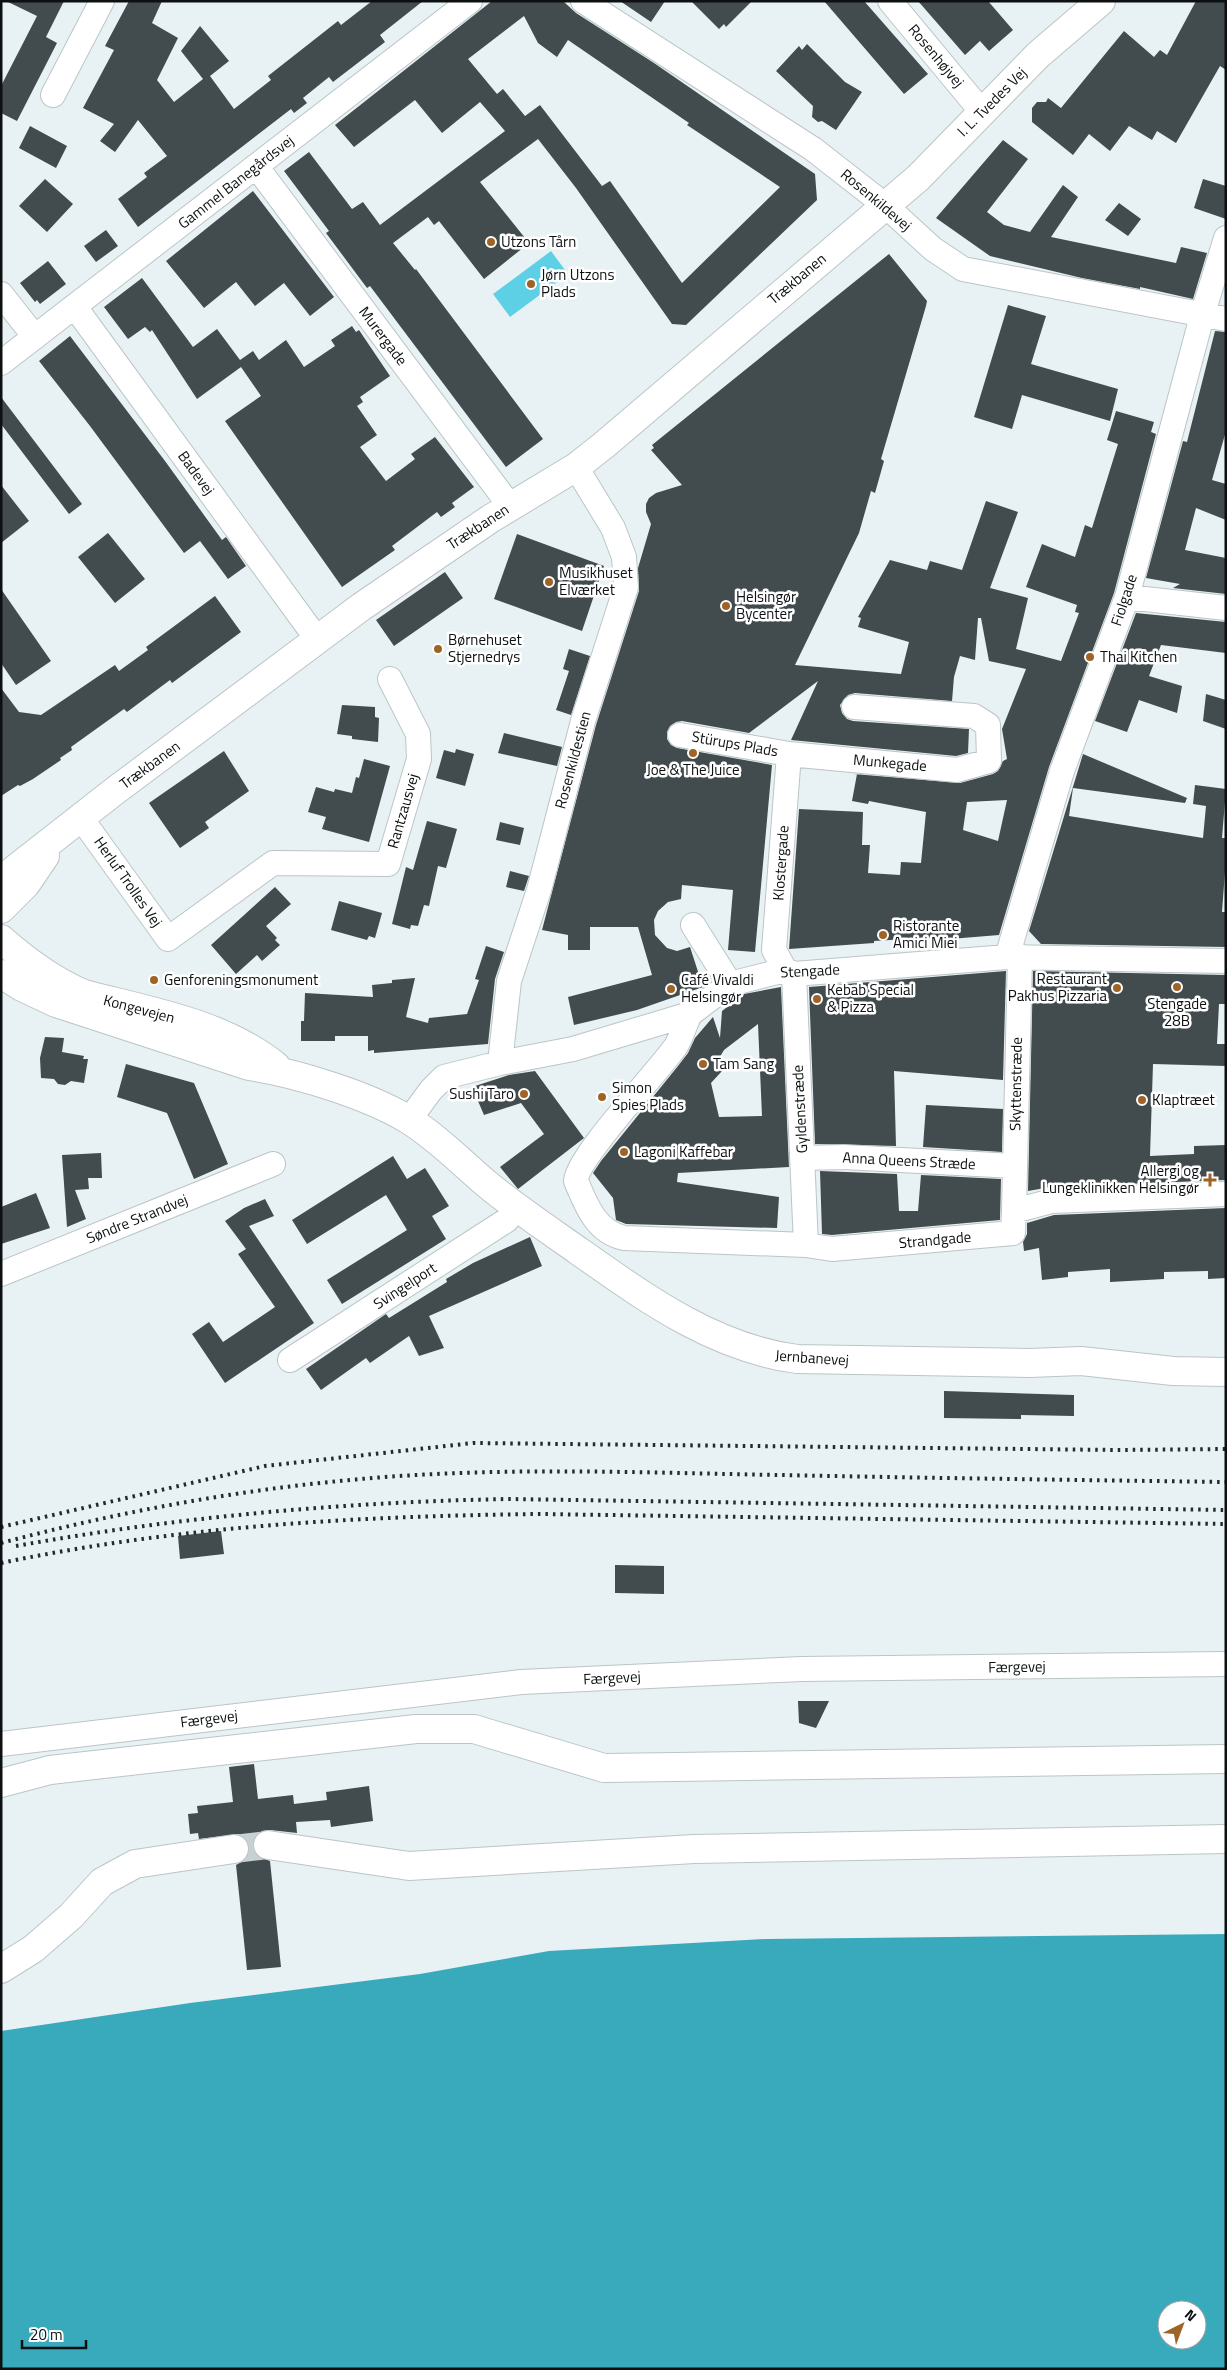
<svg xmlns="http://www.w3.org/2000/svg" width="1227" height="2370" viewBox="0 0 1227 2370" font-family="'Titillium Web',sans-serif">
	<rect width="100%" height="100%" fill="#e8f2f4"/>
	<!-- green -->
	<path fill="#5ed0e6" d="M551 251 568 274 510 317 493 294Z"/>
	<!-- water -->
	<path fill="#39a9bc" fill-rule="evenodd" d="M1226 1934V2369H1V2031L190 2003 420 1974 549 1951 766 1939ZM1167 2310H1197V2340H1167Z"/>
	<!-- building -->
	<path fill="#424b4d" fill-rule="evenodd" d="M6 1H64L46 37 57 43 17 121 1 113V86L37 16Z
		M129 1H162L152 23 178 38 157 80 174 102 203 79 181 51 200 26 229 61 210 76 234 109 271 80 268 76 338 21 341 25 372 1H423L380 35 385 42 333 82 329 77 303 98 307 103 294 113 291 109 138 227 118 199 147 177 144 173 167 156 138 120 115 152 100 141 114 124 83 108 114 50 105 46Z
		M492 1H563L576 13 654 63 815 174 817 200 686 325 672 324 576 188 538 139 480 182 529 243 484 279 439 221 434 225 428 217 393 243 415 270 416 269 543 439 506 467 370 286 367 288 326 233 329 231 284 171 309 152 352 209 363 202 380 225 505 131 480 102 442 133 415 100 354 147 335 125ZM524 16 538 43 557 57 568 40 689 123 687 125 780 187 682 283 610 181 602 186 540 105 525 116 503 89 497 94 468 59Z
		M620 1H665L651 22Z
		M691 1H752L726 27 724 24 719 29Z
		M824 1H864L928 74 904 94Z
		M918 1H988L1013 30 989 51 980 41 965 55Z
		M1196 1H1226V70L1220 66 1176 143 1157 131 1152 140 1129 126 1110 151 1089 134 1073 155 1032 122V108L1037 102H1046L1048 98 1061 108 1124 31 1154 57 1160 50 1167 55Z
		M807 44 845 82 862 92 836 130 822 121 818 122 812 117 813 106 776 71 799 46 802 50Z
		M30 126 67 146 56 168 19 148Z
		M1003 140 1028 159 987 212 1004 225 1030 232 1063 185 1078 197 1051 237 1176 263 1181 247 1207 253 1193 299 1140 287V289L1082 278 990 256 936 218Z
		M45 179 73 204 47 232 19 206Z
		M1203 179 1226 186V219L1194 208Z
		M253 191 334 297 310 316 284 283 255 306 236 282 204 308 166 261Z
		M1119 203 1141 219 1128 236 1105 220Z
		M106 230 118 246 96 262 84 246Z
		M889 254 927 301 926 306 881 459 884 461 875 493 871 491 859 533 795 665 901 674 909 642 858 627 861 618 858 617 890 560 927 570 930 561 962 570 986 501 1018 512 990 588 1028 598 1016 649 1061 661 1079 613 1075 612 1077 605 1026 587 1042 544 1075 557 1085 525 1092 528 1118 444 1107 440 1116 411 1154 422 1151 432 1156 434 1114 593 1049 767 999 935 938 940V937L874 941V943L789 949 799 809 863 812 862 845H870L868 873 900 875 901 862 921 863 926 812 869 801 868 804 852 801 857 774H854L960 783 993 774 998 771 1003 761 1007 759 1002 729 1026 669 989 661 981 618H978L975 660 960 656 954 677 952 701 855 693 848 695 840 705 842 713 847 719 853 721 969 729 968 753 956 756 791 740 818 681 749 733 682 721 676 722 670 726 667 732V739L671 745 677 748 772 765 755 952 728 950 733 890 682 885 681 899 668 902 658 911 654 920 655 935 667 948 677 951 690 947 703 987 637 1010 574 1025 568 997 652 975 638 927H590V950H568V935L542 930 596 725 639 591 638 568 651 524 646 512V504L649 498 656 493 682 485 651 450 654 448 652 445ZM1007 800 998 841 963 830 967 802Z
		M48 261 66 284 40 304 37 300 35 302 20 283Z
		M142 278 193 347 217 329 240 360 253 351 259 360 286 340 304 367 335 346 331 340 352 326 356 332 359 330 390 376 360 397 363 402 357 406 377 435 360 447 386 481 415 459 411 454 435 437 474 487 452 503 455 507 441 517 437 512 392 546 395 550 342 587 225 421 261 396 241 367 197 399 152 330 150 332 145 327 128 339 104 307Z
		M1008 305 1046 316 1031 364 1118 389 1110 421 1022 395 1012 429 974 417Z
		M1215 331 1226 332V431L1212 480 1226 484V520L1196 508 1185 550 1226 558V594L1173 588 1180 584 1146 578 1183 441 1187 442Z
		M70 336 165 461 222 540 226 537 246 566 228 579 200 541 184 553 90 426 39 361Z
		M1 397 82 504 69 514 1 424Z
		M1 485 29 521 1 543Z
		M108 533 145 579 115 603 78 557Z
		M517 534 604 566 582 631 494 599Z
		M445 572 463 598 394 646 376 620Z
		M1 589 51 661 16 685 1 663Z
		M215 596 241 632 172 683 170 680 127 712 124 709 71 747 72 750 60 758 61 760 33 779 20 786 18 785 1 796V688L19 712 41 715 115 665 119 671 148 650 146 647Z
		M1136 613 1226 622V653L1161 645 1149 676 1182 686 1177 713 1139 700 1127 732 1095 721Z
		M569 649 590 656 571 715 556 710 569 671 563 669Z
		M1206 694 1226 700V729L1203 721Z
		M342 705 375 707V717L379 718 378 742 352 739V736L337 734Z
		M504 733 562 747 557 766 498 753Z
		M456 749 474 754 465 786 436 778 444 750 455 753Z
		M224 751 249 791 205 822 209 828 180 848 149 803Z
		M1083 754 1187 798 1185 803 1073 788 1069 816 1203 838 1206 806 1193 804 1195 785 1226 789 1222 838H1226V858L1222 912H1226V947L1041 944 1029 931Z
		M364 759 390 766 369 842 322 829 326 817 308 812 316 787 334 792 335 789 352 793 356 777 359 778Z
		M427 821 457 829 446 868 438 866 429 906 424 905 418 926 411 925 410 929 392 924 406 867 413 870Z
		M500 822 524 828 520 845 496 840Z
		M510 871 529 876 524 891 506 887Z
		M275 887 291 904 266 926 277 938 275 940 280 945 262 961 257 955 236 974 211 945Z
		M339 901 382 913 375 938 369 936 367 940 331 930Z
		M486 946 504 952 495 979 488 1044 374 1053V1050L368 1051V1036H335V1041H301V1021H304L305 993 373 997 372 985 392 983V980L415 978 406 1017 428 1023 429 1018 467 1014 479 980 475 979Z
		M1006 971 1003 1080 894 1071 896 1146 815 1144 809 987Z
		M1033 971 1226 975V1004H1219L1217 1044H1226V1066L1153 1064 1150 1156 1194 1154V1146L1226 1145V1180L1051 1187 1028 1191Z
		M781 987 789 1167 678 1173 677 1182 779 1197 777 1228 626 1224 616 1220 613 1198 593 1173 601 1161 678 1066 688 1053 695 1038 713 1017 720 1038 722 1011 744 994ZM758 1024 762 1116 719 1117 711 1083 722 1071 715 1065 724 1050Z
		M45 1037 64 1038 62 1052 84 1056 83 1059H88L84 1083 71 1081 65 1085 58 1084 54 1079 41 1078 40 1058Z
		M126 1064 194 1083 228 1164 194 1179 167 1113 117 1097Z
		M535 1071 584 1138 518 1189 500 1167 544 1134 521 1103 484 1115 472 1087 509 1075Z
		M926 1105 1003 1109 1002 1152 923 1147Z
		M101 1153 102 1178H88L89 1189 75 1190 86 1219 67 1227 62 1155Z
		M393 1156 407 1179 425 1168 449 1206 432 1216 446 1239 342 1304 327 1280 407 1230 386 1195 307 1244 292 1220Z
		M820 1171 897 1174 899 1211H918L921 1175 1001 1179 1000 1220 832 1235 822 1234Z
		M36 1193 50 1228 1 1244V1207Z
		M265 1199 274 1216 249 1226 314 1323 225 1383 192 1334 209 1322 223 1342 275 1307 238 1254 246 1249 225 1221 244 1208Z
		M1226 1208V1278L1208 1279V1271L1164 1272V1279L1110 1282V1269L1068 1272V1277L1042 1280 1039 1248 1024 1251 1023 1242 1027 1234V1223L1054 1215Z
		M530 1237 542 1266 429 1316 444 1348 419 1356 409 1336 370 1363 366 1358 321 1390 306 1369 386 1314 389 1318 447 1282 446 1279 473 1263Z
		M944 1391 1074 1395V1416L1021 1415V1419L944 1418Z
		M221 1531 224 1554 180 1559 178 1536Z
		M615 1565 664 1566V1594L615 1593Z
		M798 1701H829L816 1728 799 1723Z
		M254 1764 258 1799 293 1795 294 1804 327 1800 326 1792 369 1786 373 1821 331 1827 330 1820 296 1822 297 1833 270 1830 262 1831 256 1835 253 1842 254 1851 259 1857 270 1861 281 1967 247 1970 236 1865 243 1861 248 1855 249 1846 246 1839 239 1834 199 1839 198 1833 190 1834 188 1814 198 1813 197 1806 233 1802 229 1767Z"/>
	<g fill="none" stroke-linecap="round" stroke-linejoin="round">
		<!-- major-tunnel -->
		<path stroke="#c7d0d2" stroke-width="28" stroke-dasharray="28 14" stroke-linecap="butt" d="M234 1849 268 1845"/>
		<!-- minor casing -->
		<g stroke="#bbc5c7" stroke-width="26">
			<path id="minor" d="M583 1 813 149 886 206 933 249 963 269 1226 319
				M890 1 982 112
				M53 95 102 1
				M256 166 510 506
				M1 294 35 337
				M75 307 317 639
				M1 363 470 1
				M1127 597 1226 608
				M680 735 789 754 957 770 989 761 988 725 974 716 854 707
				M81 818 168 939 273 863 388 864 419 759 418 734 390 679
				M693 925 730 984
				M1007 957 1062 771 1127 597 1202 316 1226 238
				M785 970 774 950 789 754
				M794 974 806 1245
				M690 1014C685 1024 682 1036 676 1046 659 1071 576 1158 576 1181 586 1205 596 1232 624 1238L806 1245 832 1249 1013 1233 1014 1211 1052 1201 1226 1194
				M500 1063 509 981 539 890 583 721 626 587 624 557 613 528 576 467
				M409 1120 431 1090 444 1077 500 1063 573 1049 690 1014 730 984 785 970 794 974 1007 957 1226 961
				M803 1158 844 1157 1014 1166
				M1014 1211 1020 956
				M1 1274 273 1164
				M290 1360 507 1220 516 1207
				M1 1744 521 1682 802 1669 1226 1664"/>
		</g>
		<!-- major casing -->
		<g stroke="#bbc5c7" stroke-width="30">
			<path id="major" d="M1 880 116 790 361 607 490 519 576 467 604 445 918 178 1038 55 1101 1
				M1 909 26 884 45 856
				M1 939C26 961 53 981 84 994 149 1011 223 1023 276 1066
				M1 974 22 987 56 1003 249 1066C296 1073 368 1095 409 1120 438 1138 462 1163 488 1185 517 1209 549 1230 580 1252 647 1299 714 1348 797 1359L1030 1363 1081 1361 1173 1371 1226 1372
				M1 1783 50 1770 416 1729H474L604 1768 1226 1759
				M268 1845 409 1866 694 1849 1226 1839
				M1 1969 33 1949 71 1916 102 1882 135 1864 234 1849"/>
		</g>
		<!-- minor -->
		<use href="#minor" stroke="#fff" stroke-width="24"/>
		<!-- major -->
		<use href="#major" stroke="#fff" stroke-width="28"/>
		<!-- rail -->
		<path stroke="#25292a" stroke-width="4" stroke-dasharray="2.5 5" stroke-linecap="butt" d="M1 1527 265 1466 473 1443 1117 1450 1226 1449
			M1 1543C137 1507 276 1483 416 1475 537 1468 659 1473 780 1475 929 1478 1077 1480 1226 1482
			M16 1546C178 1517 343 1502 508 1499L1226 1510
			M1 1563C179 1526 359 1516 540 1514L1226 1524"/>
	</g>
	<!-- markers -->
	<g fill="#9f6326" stroke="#fff" stroke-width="2">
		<circle cx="491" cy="242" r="5"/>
		<circle cx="531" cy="284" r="5"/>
		<circle cx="549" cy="582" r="5"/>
		<circle cx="726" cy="606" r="5"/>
		<circle cx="438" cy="649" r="5"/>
		<circle cx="1090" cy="657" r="5"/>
		<circle cx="693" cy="753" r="5"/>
		<circle cx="883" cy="935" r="5"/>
		<circle cx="154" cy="980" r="5"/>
		<circle cx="1177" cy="987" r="5"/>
		<circle cx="1117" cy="988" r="5"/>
		<circle cx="671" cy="989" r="5"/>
		<circle cx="817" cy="999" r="5"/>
		<circle cx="703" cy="1064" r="5"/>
		<circle cx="524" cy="1094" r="5"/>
		<circle cx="602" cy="1097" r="5"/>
		<circle cx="1142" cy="1100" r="5"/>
		<circle cx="624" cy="1152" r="5"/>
		<path d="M1207.5 1172.5h5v5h5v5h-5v5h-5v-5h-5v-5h5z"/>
	</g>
	<g text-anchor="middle" stroke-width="5" stroke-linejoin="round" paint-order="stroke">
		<!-- street labels -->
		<g font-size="15" fill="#0c1011" stroke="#fff">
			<text transform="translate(936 56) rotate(50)" y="5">Rosenhøjvej</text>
			<text transform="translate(992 102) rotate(-45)" y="5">I. L. Tvedes Vej</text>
			<text transform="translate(236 182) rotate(-38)" y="5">Gammel Banegårdsvej</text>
			<text transform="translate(876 200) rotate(40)" y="5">Rosenkildevej</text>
			<text transform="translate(797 279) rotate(-40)" y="5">Trækbanen</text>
			<text transform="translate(383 336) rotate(53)" y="5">Murergade</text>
			<text transform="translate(196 473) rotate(54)" y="5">Badevej</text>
			<text transform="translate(478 527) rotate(-33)" y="5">Trækbanen</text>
			<text transform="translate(1124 600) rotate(-72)" y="5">Fiolgade</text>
			<text transform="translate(735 744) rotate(10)" y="5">Stürups Plads</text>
			<text transform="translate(573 760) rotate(-75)" y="5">Rosenkildestien</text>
			<text transform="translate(890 763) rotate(5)" y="5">Munkegade</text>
			<text transform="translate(150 765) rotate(-36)" y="5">Trækbanen</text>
			<text transform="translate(403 811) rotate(-74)" y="5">Rantzausvej</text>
			<text transform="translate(781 863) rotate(-86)" y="5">Klostergade</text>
			<text transform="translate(128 882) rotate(55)" y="5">Herluf Trolles Vej</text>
			<text transform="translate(810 971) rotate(-3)" y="5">Stengade</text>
			<text transform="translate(139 1009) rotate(15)" y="5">Kongevejen</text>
			<text transform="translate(1016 1084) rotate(-89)" y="5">Skyttenstræde</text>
			<text transform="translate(800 1109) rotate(-93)" y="5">Gyldenstræde</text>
			<text transform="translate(909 1161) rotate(3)" y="5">Anna Queens Stræde</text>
			<text transform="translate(137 1219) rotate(-22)" y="5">Søndre Strandvej</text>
			<text transform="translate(935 1240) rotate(-5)" y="5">Strandgade</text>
			<text transform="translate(405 1286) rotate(-33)" y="5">Svingelport</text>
			<text transform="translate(812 1358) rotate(4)" y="5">Jernbanevej</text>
			<text transform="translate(1017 1667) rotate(-1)" y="5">Færgevej</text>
			<text transform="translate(612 1678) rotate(-3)" y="5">Færgevej</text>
			<text transform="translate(209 1719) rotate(-7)" y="5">Færgevej</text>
		</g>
		<!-- poi labels -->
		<g font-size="15" fill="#0c1011" stroke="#fff" text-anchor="start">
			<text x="501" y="247">Utzons Tårn</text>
			<text x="541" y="280">Jørn Utzons<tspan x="541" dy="17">Plads</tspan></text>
			<text x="559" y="578">Musikhuset<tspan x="559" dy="17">Elværket</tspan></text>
			<text x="736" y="602">Helsingør<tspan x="736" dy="17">Bycenter</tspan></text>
			<text x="448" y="645">Børnehuset<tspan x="448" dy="17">Stjernedrys</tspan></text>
			<text x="1100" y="662">Thai Kitchen</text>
			<text x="693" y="775" text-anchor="middle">Joe &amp; The Juice</text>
			<text x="893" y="931">Ristorante<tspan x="893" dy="17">Amici Miei</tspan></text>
			<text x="1107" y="984" text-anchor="end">Restaurant<tspan x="1107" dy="17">Pakhus Pizzaria</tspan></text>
			<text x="164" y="985">Genforeningsmonument</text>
			<text x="681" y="985">Café Vivaldi<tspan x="681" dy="17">Helsingør</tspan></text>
			<text x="827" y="995">Kebab Special<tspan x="827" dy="17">&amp; Pizza</tspan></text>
			<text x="1177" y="1009" text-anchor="middle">Stengade<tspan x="1177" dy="17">28B</tspan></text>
			<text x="713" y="1069">Tam Sang</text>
			<text x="612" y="1093">Simon<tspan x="612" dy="17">Spies Plads</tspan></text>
			<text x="514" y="1099" text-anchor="end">Sushi Taro</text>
			<text x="1152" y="1105">Klaptræet</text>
			<text x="634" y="1157">Lagoni Kaffebar</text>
			<text x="1199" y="1176" text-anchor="end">Allergi og<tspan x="1199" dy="17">Lungeklinikken Helsingør</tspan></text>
		</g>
	</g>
	<!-- border -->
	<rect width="1227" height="2370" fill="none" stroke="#0c1011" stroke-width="5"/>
	<!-- north arrow -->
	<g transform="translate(1182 2325) rotate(42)"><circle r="24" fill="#ffffff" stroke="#9e9fa0"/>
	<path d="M0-4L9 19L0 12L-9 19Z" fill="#9f6326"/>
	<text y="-8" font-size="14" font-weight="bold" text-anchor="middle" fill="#0c1011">N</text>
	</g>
	<!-- scale -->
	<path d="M22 2340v8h64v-8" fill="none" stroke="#0c1011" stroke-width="2.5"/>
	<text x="30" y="2340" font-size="15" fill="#0c1011" stroke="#ffffff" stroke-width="4" paint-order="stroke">20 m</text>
</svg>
